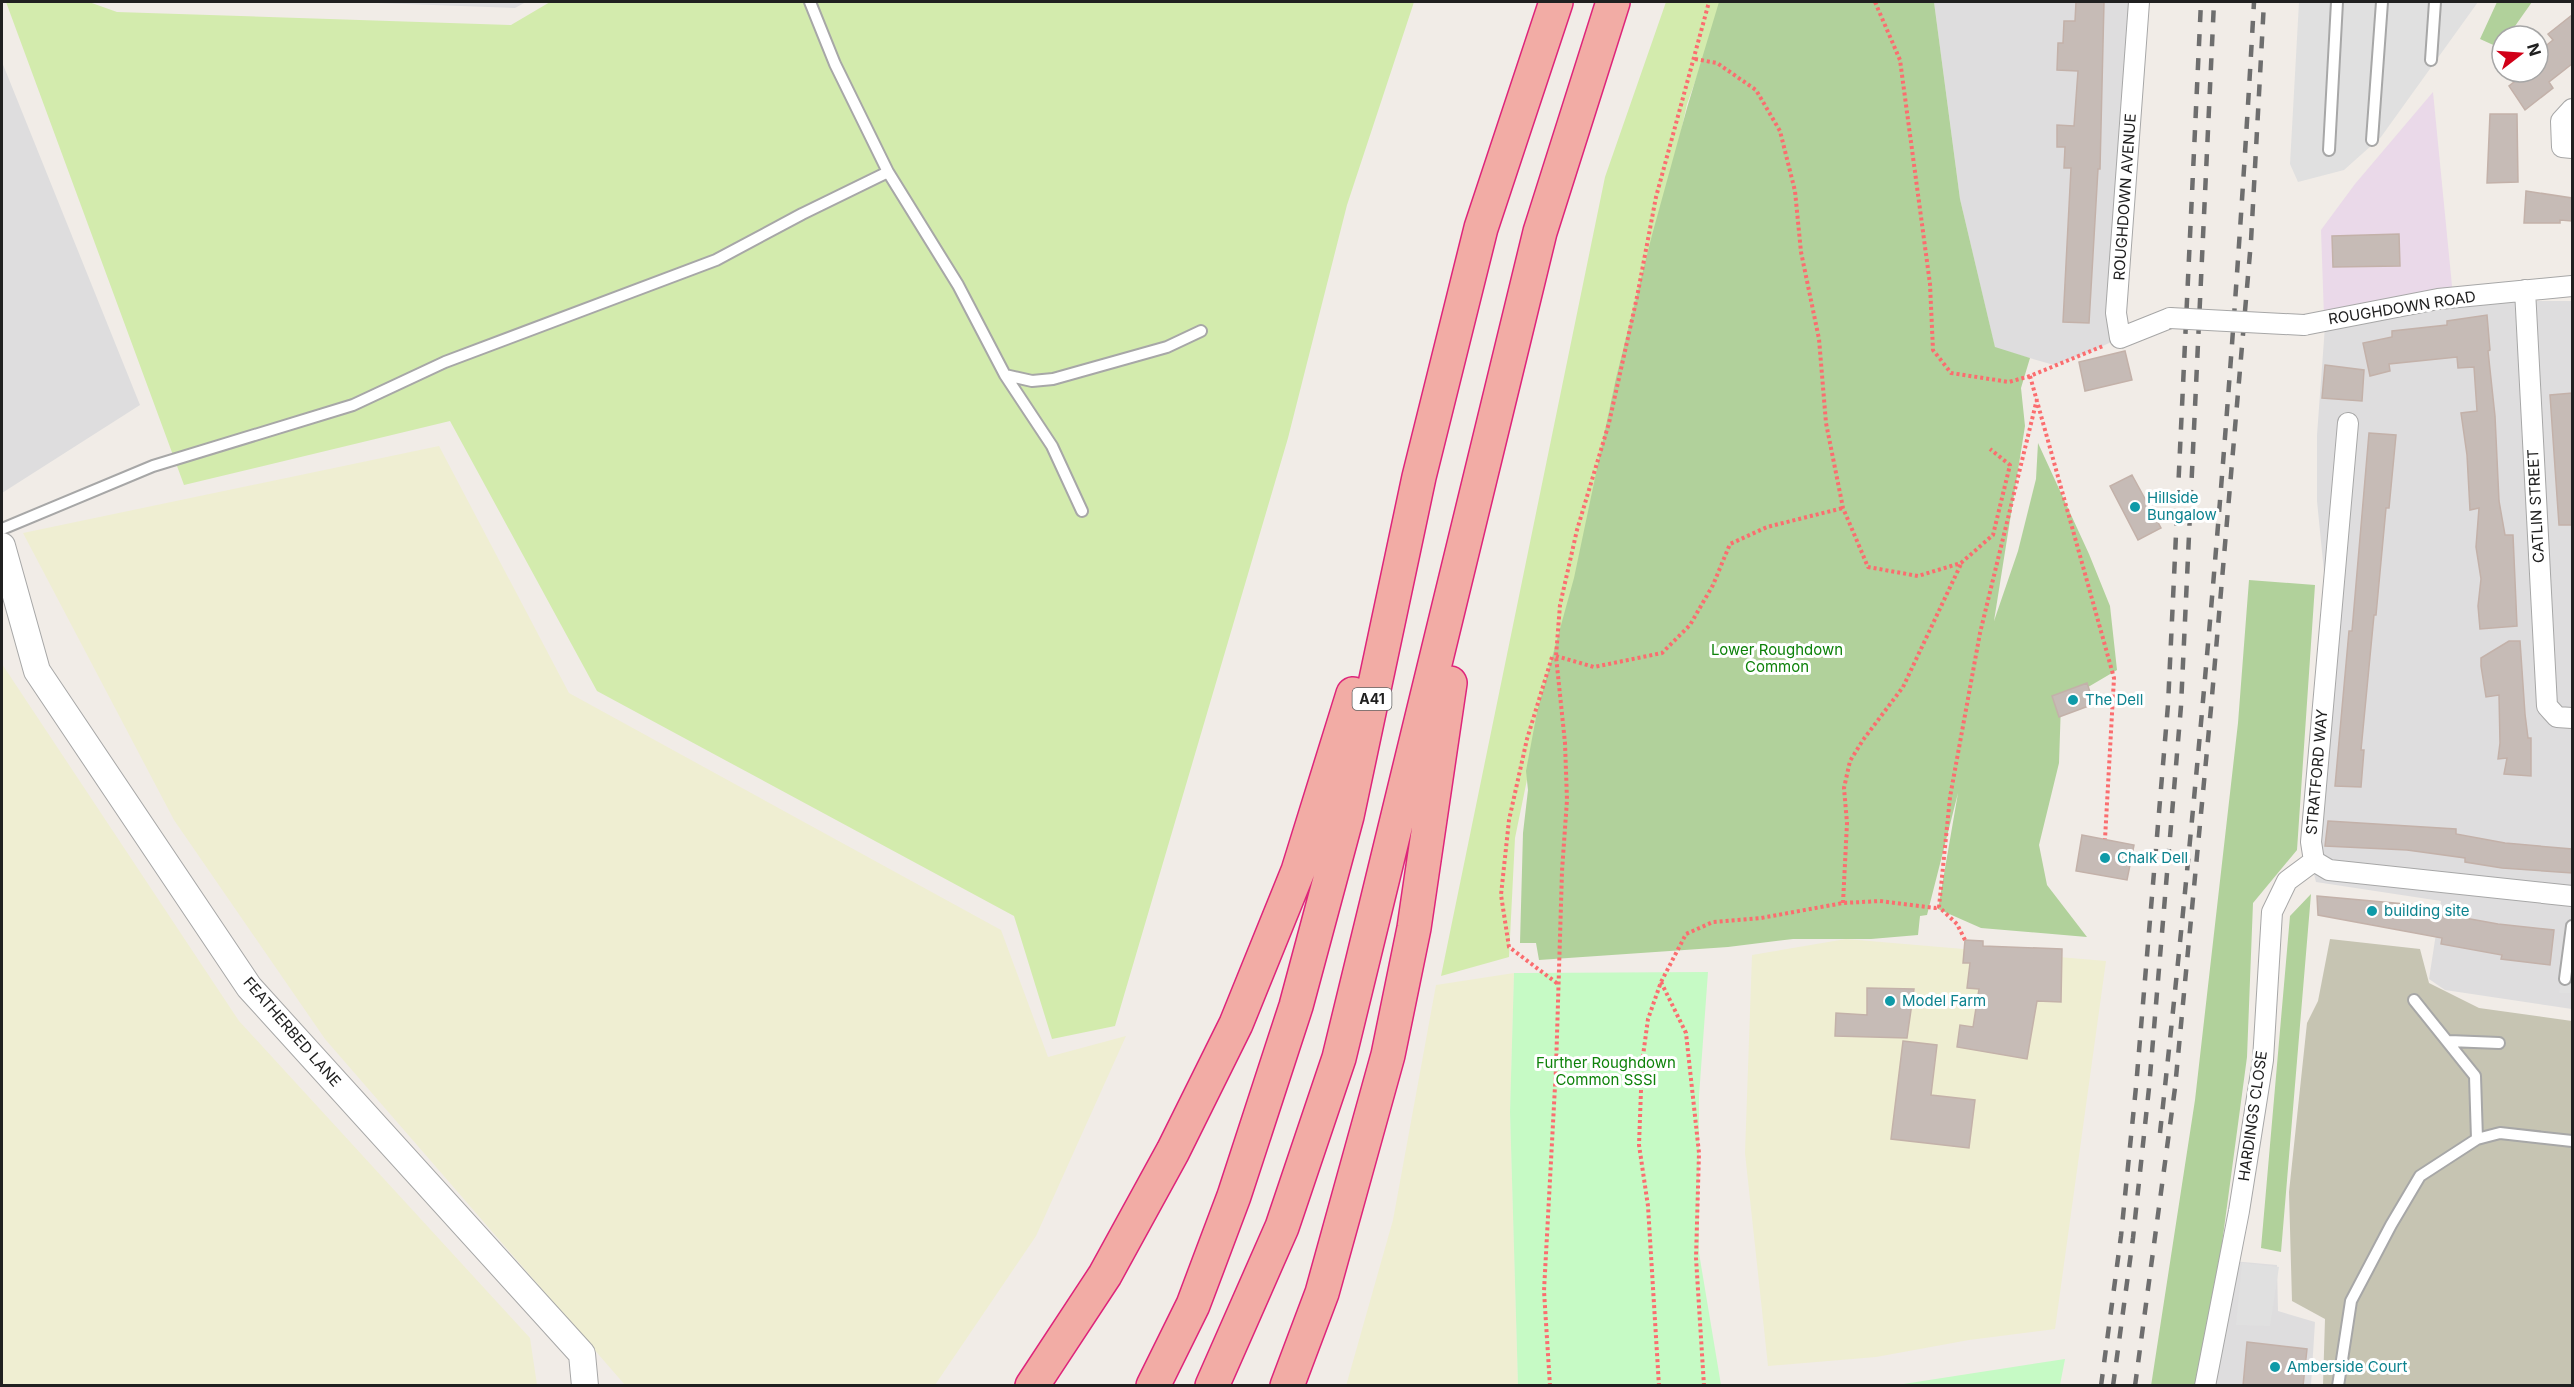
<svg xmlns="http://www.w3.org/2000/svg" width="2574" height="1387" viewBox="0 0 2574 1387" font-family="Inter,sans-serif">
	<rect width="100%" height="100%" fill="#f1ece7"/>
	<!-- residential -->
	<path fill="#deddde" d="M349 2H526L515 8Z
		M1934 2H2138L2120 338 2094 350 2054 365 1995 348 1960 199Z
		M2 62 140 405 2 493Z
		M2499 301H2572V1009L2445 990 2429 979 2441 901 2316 882 2306 842 2326 592 2317 501V435L2325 326Z
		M2232 1261 2277 1265 2278 1311 2315 1322 2311 1385 2216 1386Z"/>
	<!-- industrial -->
	<path fill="#ead9e9" d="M2433 92 2453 296 2324 317 2321 230 2355 184Z"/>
	<!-- construction -->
	<path fill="#c6c4b2" d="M2330 939 2420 949 2429 983 2479 1008 2572 1021V1385H2323L2325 1319 2292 1301 2289 1192 2307 1023 2318 1001Z"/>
	<!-- farmland -->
	<path fill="#efeed2" d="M439 446 569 693 1001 930 1048 1057 1126 1036 1036 1236 935 1385H625L325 1039 174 820 23 533Z
		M2 664 239 1021 530 1338 537 1385H2Z
		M1846 939 2106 961 2055 1329 1969 1340 1876 1357 1768 1366 1745 1153 1752 955Z
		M1514 973 1510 1112 1518 1385 1346 1386 1393 1220 1436 985Z"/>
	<!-- grass -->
	<path fill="#d3ebad" d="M6 2H89L117 12 511 25 550 2H1414L1347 205 1288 438 1115 1026 1052 1039 1014 916 597 691 450 421 184 485Z
		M1666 2H1724L1687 104 1617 428 1539 721 1515 838 1509 957 1441 976 1605 177Z"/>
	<!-- forest -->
	<path fill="#b1d19b" d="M1719 2H1934L1960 199 1995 347 2030 358 2021 388 2025 426 1994 621 2018 551 2036 479 2038 443 2089 554 2110 606 2117 670 2061 703 2059 763 2039 845 2047 885 2087 937 1981 928 1938 909 1958 793 1927 915 1920 916 1918 935 1871 939H1793L1728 947 1539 960 1536 943H1520L1523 833 1528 790 1526 771 1537 712 1574 578 1616 378 1652 235 1687 108Z
		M2497 2H2532L2508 36H2502L2500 48 2480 39Z
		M2249 580 2315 585 2297 850 2253 903 2247 1057 2203 1385 2151 1386 2195 1100 2238 723Z
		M2311 894 2281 1252 2261 1248 2290 916Z"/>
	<!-- park -->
	<path fill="#c6fac5" d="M1708 972 1699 1096V1253L1721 1385H1518L1510 1112 1514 973Z
		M2065 1359 2060 1385H1897Z"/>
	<!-- parking -->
	<path fill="#e0e0e0" d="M2299 2H2478L2381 137 2344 170 2298 182 2290 164Z
		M2564 964 2572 965V993H2559Z
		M2242 1263 2279 1267 2270 1326 2236 1325Z"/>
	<!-- building -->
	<path fill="#c6bbb6" stroke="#c3b1a9" stroke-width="1.5" d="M2076 2H2104L2100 169H2098L2089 323 2063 322 2071 168H2064L2065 147H2057V125L2074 126 2078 71 2057 70 2058 43H2063L2064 21H2075Z
		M2572 15V64L2549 82 2553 88 2525 110 2509 86 2527 72H2538V52L2553 40 2548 34Z
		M2490 114H2517L2518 182 2487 183Z
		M2526 191 2572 198V221L2560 220V223H2524Z
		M2399 234 2400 266 2333 267 2332 236Z
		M2487 315 2490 350 2488 351 2495 416 2499 501 2505 535H2513L2517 626 2480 629 2478 606 2481 579 2476 547 2479 508 2470 510 2467 455 2461 413 2477 411 2474 367 2458 368 2457 357 2389 364 2390 371 2370 376 2363 343 2392 337V331L2447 325V321Z
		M2125 351 2132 380 2085 391 2079 362Z
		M2325 365 2364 370 2362 401 2322 398Z
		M2572 393V525H2559L2550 395Z
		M2369 433 2396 435 2389 508H2386L2376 615H2374L2361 750H2364L2361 787 2335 786 2349 631H2352Z
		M2132 475 2161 528 2138 540 2110 486Z
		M2509 641H2520L2525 714 2528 738H2531V776L2504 774 2507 758 2498 759 2500 743 2499 695 2486 697 2481 666V658Z
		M2087 683 2094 704 2059 717 2052 696Z
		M2328 821 2456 829V834L2505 843 2572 849V873L2502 868 2465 862V858L2407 850 2325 846Z
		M2082 835 2134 845 2127 880 2076 871Z
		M2317 896 2427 906 2426 911 2498 924 2554 930 2550 965 2501 959 2502 955 2441 944 2442 938 2318 915Z
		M1965 940 1983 941V946L2062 949 2061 1002 2037 1001 2027 1059 1957 1047 1960 1025 1973 1027 1979 989 1967 988 1970 963H1963Z
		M1867 988 1914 989 1907 1038 1835 1036 1836 1013 1867 1015Z
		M1903 1041 1937 1045 1931 1095 1975 1100 1969 1148 1891 1139Z
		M2247 1342 2307 1349 2303 1386H2243Z"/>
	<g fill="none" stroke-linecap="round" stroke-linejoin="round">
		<!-- service casing -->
		<g stroke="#a7a7a7" stroke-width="14">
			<path id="service" d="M2431 60 2435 2
				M2372 140 2382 2
				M2329 150 2337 2
				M888 172 958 285 1005 375 1052 446 1082 511
				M1005 375 1032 381 1053 379 1167 347 1201 331
				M2 529 153 466 353 405 445 362 716 260 802 214 888 172 835 64 810 2
				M2565 979 2572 926
				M2414 1000 2475 1076 2477 1139 2500 1133 2572 1141
				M2449 1041 2499 1043
				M2338 1386 2351 1301 2391 1225 2420 1176 2477 1139"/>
		</g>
		<!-- minor casing -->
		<g stroke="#a7a7a7" stroke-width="22">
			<path id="minor" d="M2139 2 2116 313 2120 338 2170 318
				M2572 109 2561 121 2562 147 2572 148
				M2525 290 2547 706 2557 717 2572 718
				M2304 325 2438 299 2572 286
				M2314 861 2311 842 2348 423
				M2314 861 2329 870 2572 896
				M2205 1386 2239 1211 2263 1060 2272 912 2287 881 2314 861"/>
		</g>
		<!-- tertiary casing -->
		<g stroke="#a7a7a7" stroke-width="28">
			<path id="tertiary" d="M2 546 37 671 249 987 582 1354 585 1386"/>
		</g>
		<!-- trunk casing -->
		<g stroke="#de257a" stroke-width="36">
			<path id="trunk" d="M1032 1386 1105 1275 1173 1151 1236 1024 1298 871 1353 694
				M1153 1386 1193 1305 1234 1196 1296 1006 1347 816 1419 477 1481 228 1556 2
				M1212 1386 1282 1227 1339 1058 1540 232 1613 2
				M1287 1386 1322 1293 1388 1055 1414 928 1450 683"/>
		</g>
		<!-- path -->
		<path stroke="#fb6d6f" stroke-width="4" stroke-dasharray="3 3" stroke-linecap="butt" d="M1875 2 1900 60 1930 284 1933 350 1951 373 2009 382 2030 376 2103 346
			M1695 59 1717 63 1756 90 1780 131 1795 191 1801 252 1819 339 1826 423 1843 508 1868 567 1918 576 1961 563 1993 535 2010 465 1990 449
			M2030 376 2114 678 2105 839
			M1556 656 1594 667 1662 653 1690 625 1713 585 1730 544 1767 527 1843 508
			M1552 657 1527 739 1509 820 1501 895 1509 947 1558 984
			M1843 903 1847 823 1844 788 1850 761 1863 740 1903 687 1961 564
			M1965 940 1957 924 1939 907 1950 797 1980 633 2037 399
			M1661 982 1686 1033 1699 1153 1696 1258 1704 1386
			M1550 1386 1544 1291 1556 1068 1562 871 1567 800 1565 743 1556 656 1560 605 1577 530 1609 423 1637 297 1656 197 1709 2
			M1659 1386 1648 1206 1639 1145 1642 1063 1648 1019 1661 982 1686 934 1713 922 1761 918 1843 903 1880 901 1935 908 1939 907"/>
		<!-- service -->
		<use href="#service" stroke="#fff" stroke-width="10"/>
		<!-- minor -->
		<use href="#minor" stroke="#fff" stroke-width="20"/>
		<!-- tertiary -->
		<use href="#tertiary" stroke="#fff" stroke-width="26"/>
		<!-- trunk -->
		<use href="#trunk" stroke="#f2aca5" stroke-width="33"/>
		<!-- rail -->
		<path stroke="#6e6e6e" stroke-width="4.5" stroke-dasharray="12 12" stroke-linecap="butt" d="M2160 1133C2201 757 2233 379 2254 2
			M2101 1386 2121 1236 2136 1087 2168 705 2201 2
			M2113 1386 2133 1238 2149 1088 2181 706 2214 2
			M2135 1386 2175 1088 2211 708 2251 241 2264 2"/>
		<!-- minor-bridge casing -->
		<g stroke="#a7a7a7" stroke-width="22" stroke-linecap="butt">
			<path id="minor-bridge" d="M2170 318 2304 325"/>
		</g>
		<!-- minor-bridge -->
		<use href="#minor-bridge" stroke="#fff" stroke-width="20"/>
	</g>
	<!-- markers -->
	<g fill="#0f9aa8" stroke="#fff" stroke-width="2">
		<circle cx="2135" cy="507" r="6"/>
		<circle cx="2073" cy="700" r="6"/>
		<circle cx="2105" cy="858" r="6"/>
		<circle cx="2372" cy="911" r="6"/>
		<circle cx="1890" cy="1001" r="6"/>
		<circle cx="2275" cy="1367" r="6"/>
	</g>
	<g text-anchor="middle" stroke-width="6" stroke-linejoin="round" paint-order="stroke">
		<!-- shield labels -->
		<rect fill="#fff" stroke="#636363" stroke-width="1.5" x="1352.5" y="688" width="39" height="22" rx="4.5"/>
		<g font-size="14" font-weight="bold" fill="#202020">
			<text x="1372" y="704">A41</text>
		</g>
		<!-- street labels -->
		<g font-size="15" fill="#202020" stroke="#fff">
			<text transform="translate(2125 197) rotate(-86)" y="5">ROUGHDOWN AVENUE</text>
			<text transform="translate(2402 308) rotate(-9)" y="5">ROUGHDOWN ROAD</text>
			<text transform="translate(2536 506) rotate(-93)" y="5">CATLIN STREET</text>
			<text transform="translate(2317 772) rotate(-85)" y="5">STRATFORD WAY</text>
			<text transform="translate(292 1032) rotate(49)" y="5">FEATHERBED LANE</text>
			<text transform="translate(2253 1116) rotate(-82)" y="5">HARDINGS CLOSE</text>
		</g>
		<!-- culture labels -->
		<g font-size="15" fill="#0d838f" stroke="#fff" text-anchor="start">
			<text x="2147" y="503">Hillside<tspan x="2147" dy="17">Bungalow</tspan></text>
			<text x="2085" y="705">The Dell</text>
			<text x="2117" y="863">Chalk Dell</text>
			<text x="2384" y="916">building site</text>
			<text x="1902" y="1006">Model Farm</text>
			<text x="2287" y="1372">Amberside Court</text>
		</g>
		<!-- park labels -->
		<g font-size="15" fill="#0e820a" stroke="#fff">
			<text x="1777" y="655">Lower Roughdown<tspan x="1777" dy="17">Common</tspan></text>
			<text x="1606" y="1068">Further Roughdown<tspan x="1606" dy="17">Common SSSI</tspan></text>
		</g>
	</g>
	<!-- border -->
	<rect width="2574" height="1387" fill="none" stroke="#202020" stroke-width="6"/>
	<!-- north arrow -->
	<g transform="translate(2520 54) rotate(73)"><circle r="28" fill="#ffffff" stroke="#a6a6a6" stroke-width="1.5"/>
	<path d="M0-4.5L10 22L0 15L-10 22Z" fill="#d10018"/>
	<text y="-9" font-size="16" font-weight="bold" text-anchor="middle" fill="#202020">N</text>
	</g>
</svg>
